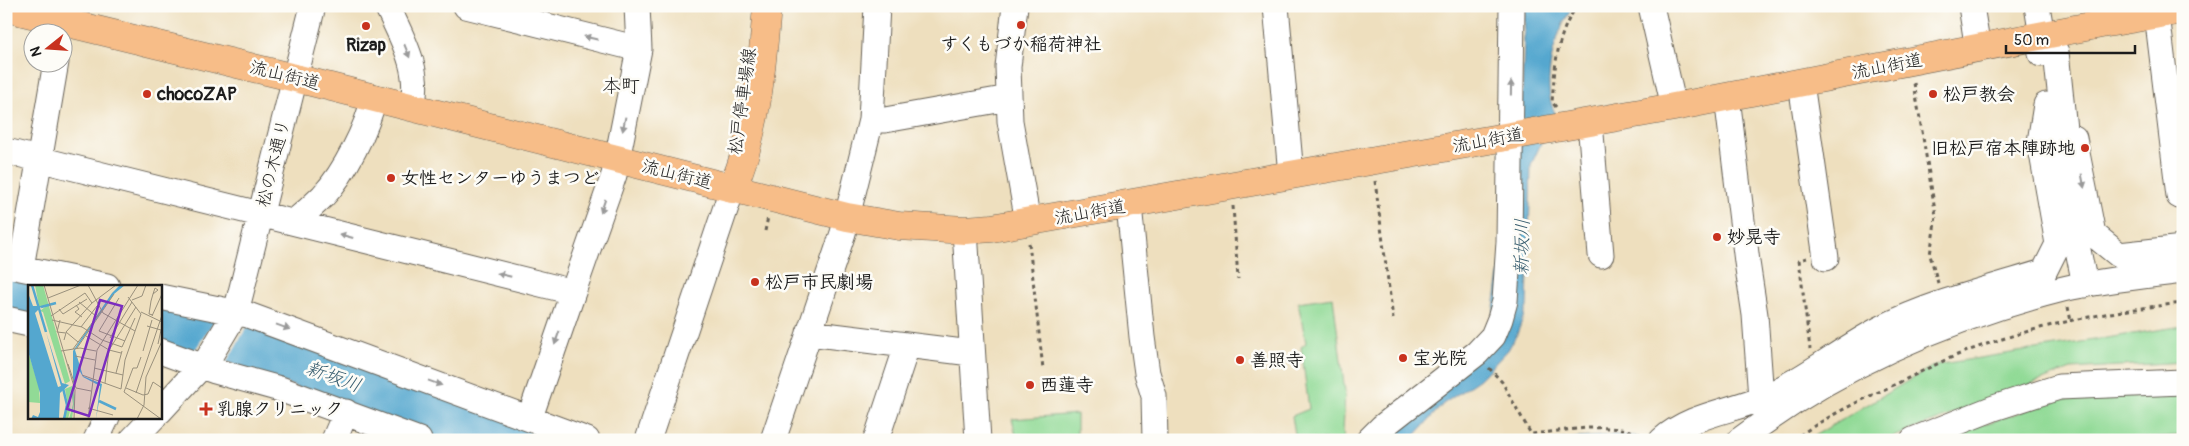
<svg xmlns="http://www.w3.org/2000/svg" width="2189" height="446" viewBox="0 0 2189 446" font-family="Pangolin,'Klee One',sans-serif">
	<rect width="100%" height="100%" fill="#fdfcf7"/>
	<filter id="ink" filterUnits="userSpaceOnUse"><feTurbulence type="fractalNoise" baseFrequency=".02" numOctaves="2"/><feDisplacementMap in="SourceGraphic" scale="10" xChannelSelector="R" yChannelSelector="G"/><feConvolveMatrix kernelMatrix="1 2 1 2 8 2 1 2 1" color-interpolation-filters="sRGB"/></filter>
	<filter id="wash" filterUnits="userSpaceOnUse"><feTurbulence type="fractalNoise" baseFrequency=".0096" numOctaves="4" result="noise"/><feDisplacementMap in="SourceGraphic" scale="20" xChannelSelector="R" yChannelSelector="G"/><feGaussianBlur stdDeviation="1.12" result="paint"/><feColorMatrix in="noise" values="0 0 0 0 0 0 0 0 0 0 0 0 0 0 0 0 0 1.4 0 .05"/><feComposite in="paint" operator="in"/></filter>
	<g filter="url(#wash)">
		<rect width="100%" height="100%" fill="#eedfbe"/>
		<!-- green -->
		<path fill="#91da96" stroke="#567b59" d="M1333 297 1345 392 1343 432 1345 440H1296L1292 416 1309 409 1301 347 1306 343 1298 302Z
			M2183 326V362L2071 369 1885 440H1807L1935 365Z
			M2183 390V435L2128 440H1935L2058 400 2105 393 2147 396Z
			M1077 414V440H1017L1012 419Z"/>
		<!-- water -->
		<path fill="#54a7cf" stroke="#386276" d="M1525 6H1574C1555 30 1540 85 1555 113L1531 165 1527 307 1517 334 1508 350 1480 379 1443 404 1411 440H1376L1488 348 1521 128Z
			M6 273 68 286H29V321L6 316Z
			M160 305 248 323 566 440H443L227 362 160 349Z
			M1614 435 1635 436 1643 440H1555Z"/>
		<!-- pier -->
		<path fill="#eedfbe" d="M218 316 249 323 226 363 191 356Z"/>
	</g>
	<g filter="url(#ink)">
		<g fill="none" stroke-linecap="round" stroke-linejoin="round">
			<!-- minor casing -->
			<g stroke="#666055" stroke-width="27">
				<path id="minor" d="M387 6C402 38 422 71 412 107
					M466 6 639 49
					M1015 6 1008 67 1010 121 1028 222
					M1276 6 1291 175
					M1651 6 1674 107
					M1971 6 1976 37
					M2037 6 2042 36 2041 54
					M2157 14 2179 196 2183 195
					M2042 36 2056 52 2067 158 2062 170 2085 285
					M1801 83 1826 258
					M1727 97 1747 262 1755 315 1761 398
					M871 120H885L1009 98
					M1590 122 1601 255
					M2074 138 2093 234 2119 255 2183 248
					M6 151 573 292 614 175 639 49 637 6
					M1129 205 1142 337 1147 373 1154 396 1155 440
					M294 222C304 214 314 205 323 196 344 174 368 127 374 97
					M965 230 978 440
					M6 265 107 286
					M21 268 56 62
					M160 297 248 315 587 440
					M6 319 29 324
					M809 333 971 353
					M160 351 215 371 280 389 419 440
					M160 411 208 359 236 312 313 6
					M530 417 573 292
					M96 440 107 417
					M132 440 154 417
					M334 440 346 412
					M648 440 732 189
					M773 440 843 233 871 120 877 6
					M876 440 907 346
					M1369 440 1382 427 1477 353 1493 336 1500 319 1505 301 1509 242 1512 6
					M1662 440C1690 415 1728 412 1762 398 1804 380 1840 350 1880 329 1928 304 1991 288 2044 272L2058 244 2040 142 2046 105
					M1740 440C1835 367 1948 318 2063 289 2102 280 2143 276 2183 271
					M1913 440 1994 408 2059 387 2183 382"/>
			</g>
			<!-- major casing -->
			<g stroke="#666055" stroke-width="29">
				<path id="major" d="M6 8 295 78 847 217 899 226 965 230 992 228 1674 107 2101 24 2183 10
					M732 189C757 132 762 67 767 6"/>
			</g>
			<!-- path -->
			<path stroke="#666055" stroke-width="3" stroke-dasharray="4 4" stroke-linecap="butt" d="M1914 83 1936 216 1930 255 1938 283
				M1556 107 1552 102C1555 67 1556 35 1577 6
				M1375 181 1393 319
				M1233 206 1238 279
				M765 231 768 217
				M1029 243 1043 369
				M1807 258 1799 260 1810 349
				M2068 307 2071 321
				M1489 368 1502 382 1531 434C1566 431 1609 421 1642 435
				M1793 440C1825 417 1861 400 1896 384 1919 373 1941 361 1965 352 2035 325 2109 311 2183 303"/>
			<!-- minor -->
			<use href="#minor" stroke="#fff" stroke-width="25"/>
			<!-- major -->
			<use href="#major" stroke="#f7bd88" stroke-width="28"/>
		</g>
		<!-- one-way arrows -->
		<defs><path id="oneway-solid" d="M-6-.8H1V-3.2L6.5 0L1 3.2V.8H-6Z" transform="scale(1.25)"/></defs>
		<g fill="#999">
			<use href="#oneway-solid" transform="translate(591 38) rotate(-166)"/>
			<use href="#oneway-solid" transform="translate(407 51) rotate(68)"/>
			<use href="#oneway-solid" transform="translate(1511 88) rotate(-89)"/>
			<use href="#oneway-solid" transform="translate(624 124) rotate(101)"/>
			<use href="#oneway-solid" transform="translate(2083 181) rotate(79)"/>
			<use href="#oneway-solid" transform="translate(603 206) rotate(109)"/>
			<use href="#oneway-solid" transform="translate(346 236) rotate(-165)"/>
			<use href="#oneway-solid" transform="translate(504 275) rotate(-166)"/>
			<use href="#oneway-solid" transform="translate(283 327) rotate(20)"/>
			<use href="#oneway-solid" transform="translate(557 338) rotate(109)"/>
			<use href="#oneway-solid" transform="translate(435 383) rotate(20)"/>
		</g>
	</g>
	<!-- markers -->
	<g fill="#c8321e" stroke="#fdfcf7" stroke-width="2">
		<circle cx="1021" cy="25" r="5"/>
		<circle cx="366" cy="26" r="5"/>
		<circle cx="147" cy="94" r="5"/>
		<circle cx="1933" cy="94" r="5"/>
		<circle cx="2085" cy="148" r="5"/>
		<circle cx="391" cy="178" r="5"/>
		<circle cx="1717" cy="237" r="5"/>
		<circle cx="755" cy="282" r="5"/>
		<circle cx="1403" cy="358" r="5"/>
		<circle cx="1240" cy="360" r="5"/>
		<circle cx="1030" cy="385" r="5"/>
		<path d="M203.5 401.5h5v5h5v5h-5v5h-5v-5h-5v-5h5z"/>
	</g>
	<g text-anchor="middle" stroke-width="5" stroke-linejoin="round" paint-order="stroke">
		<!-- poi labels -->
		<g font-size="18" font-weight="bold" fill="#1c1c1c" stroke="#fdfcf7" text-anchor="start">
			<text x="1021" y="50" text-anchor="middle">すくもづか稲荷神社</text>
			<text x="366" y="51" text-anchor="middle">Rizap</text>
			<text x="157" y="100">chocoZAP</text>
			<text x="1943" y="100">松戸教会</text>
			<text x="2075" y="154" text-anchor="end">旧松戸宿本陣跡地</text>
			<text x="401" y="184">女性センターゆうまつど</text>
			<text x="1727" y="243">妙晃寺</text>
			<text x="765" y="288">松戸市民劇場</text>
			<text x="1413" y="364">宝光院</text>
			<text x="1250" y="366">善照寺</text>
			<text x="1040" y="391">西蓮寺</text>
			<text x="217" y="415">乳腺クリニック</text>
		</g>
		<!-- street labels -->
		<g font-size="18" fill="#1c1c1c" stroke="#fdfcf7">
			<text transform="translate(1887 66) rotate(-11)" y="6">流山街道</text>
			<text transform="translate(285 75) rotate(14)" y="6">流山街道</text>
			<text transform="translate(742 101) rotate(-82)" y="6">松戸停車場線</text>
			<text transform="translate(1488 140) rotate(-10)" y="6">流山街道</text>
			<text transform="translate(273 163) rotate(-76)" y="6">松の木通り</text>
			<text transform="translate(677 174) rotate(14)" y="6">流山街道</text>
			<text transform="translate(1090 212) rotate(-10)" y="6">流山街道</text>
		</g>
		<!-- neighbourhood labels -->
		<g font-size="19" fill="#1c1c1c" stroke="#fdfcf7">
			<text x="621" y="92">本町</text>
		</g>
		<!-- water labels -->
		<g font-size="19" font-style="italic" fill="#355b6d" stroke="#fdfcf7">
			<text transform="translate(1521 247) rotate(-89)" y="7">新坂川</text>
			<text transform="translate(334 376) rotate(20)" y="7">新坂川</text>
		</g>
	</g>
	<!-- overview -->
	<g transform="translate(28 285)">
		<rect width="134" height="134" fill="#eedfbe"/>
		<path d="M7 0H15L42 96 37 99 15 27 12 26 17 22 11 21ZM0 66 11 102 12 118 0 117ZM44 101 47 112 44 134H41L45 119 43 105 42 126 40 134H36L40 121 37 104Z" fill="#91da96"/>
		<path d="M92 0H97L86 9 47 65 55 91 74 99 68 134 72 101 55 92 50 83 48 96 45 98V66L84 8ZM0 8 5 21H14L7 28 30 102 33 101 18 47 34 98 41 100 32 108 31 134H3L5 130 10 132 12 127V108L0 66Z" fill="#54a7cf"/>
		<path fill="none" stroke="#54a7cf" stroke-width="2.5" d="M4 0 18 47M13 22 28 18M35 103 39 120 36 134M71 116 88 124"/>
		<path fill="none" stroke="#9a917d" stroke-width="1" d="M16 0 47 105 46 134M60 0 75 28 107 46M20 13 53 0M91 13 71 46 97 56M104 15 114 11 118 0M51 17 69 32M48 20 51 24 47 27 54 32M31 24 35 29 59 14M113 27 134 37M125 30 121 29 123 16 125 9 127 3 130 5 125 9M23 31 57 8 64 18M124 31 134 9M24 35 54 42 74 55M32 35 29 47 38 48 36 55M119 41 133 45 130 59M53 42 69 21M58 51 81 65 77 98M82 53 104 17M74 55 94 62M50 57 38 47 64 18 88 0M94 62 107 33M49 63 86 9M45 64 73 26M33 66 52 63 68 66M115 66 124 35M93 68 81 65 108 22M47 71 67 75M113 72 109 83H105L96 107 133 134M40 79 48 103M66 83 95 90M88 88 94 66M54 90 93 104 97 75 113 29 100 12M48 103 63 106M98 103 115 110M108 108 134 30M115 110 120 109 125 97 134 103M60 123 85 130M60 134 69 65 110 0M109 134 116 120 118 92 134 56"/>
		<path fill="#7b2cbf" fill-opacity="0.15" stroke="#7b2cbf" stroke-width="2.5" d="M72 15 94 21 61 131 39 124Z"/>
		<rect width="134" height="134" fill="none" stroke="#1c1c1c" stroke-width="2.5"/>
	</g>
	<!-- margin -->
	<rect width="2189" height="446" fill="none" stroke="#fdfcf7" stroke-width="25"/>
	<!-- north arrow -->
	<g transform="translate(48 48) rotate(253)"><circle r="24" fill="#fdfcf7" stroke="#a3a29f"/>
	<path d="M0-4L9 19L0 12L-9 19Z" fill="#c8321e"/>
	<text y="-8" font-size="14" font-weight="bold" text-anchor="middle" fill="#1c1c1c">N</text>
	</g>
	<!-- scale -->
	<path d="M2006 45v8h129v-8" fill="none" stroke="#1c1c1c" stroke-width="2.5"/>
	<text x="2014" y="45" font-size="15" fill="#1c1c1c" stroke="#fdfcf7" stroke-width="4" paint-order="stroke">50 m</text>
</svg>
